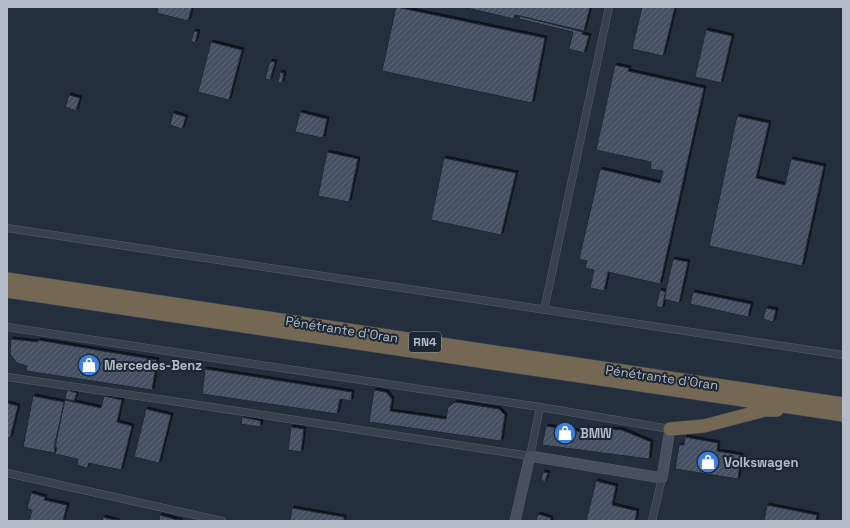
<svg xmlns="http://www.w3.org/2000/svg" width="850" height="528" viewBox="0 0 850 528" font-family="'Space Grotesk',sans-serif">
	<defs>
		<pattern id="building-hatch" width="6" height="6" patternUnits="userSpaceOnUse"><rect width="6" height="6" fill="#455162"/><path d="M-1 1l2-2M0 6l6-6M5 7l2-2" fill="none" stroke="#5d6877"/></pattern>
		<filter id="shadow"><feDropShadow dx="2" dy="-2" stdDeviation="0" flood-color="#0009"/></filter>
	</defs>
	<rect width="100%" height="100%" fill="#242f3e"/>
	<!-- building -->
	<path fill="url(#building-hatch)" stroke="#1f2835" filter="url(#shadow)" d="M158 7H192L188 21 157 13Z
		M396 7 545 38 532 103 382 71Z
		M463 7H590L584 31 515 15 514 19Z
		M642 7H675L663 56 632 49Z
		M520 16 583 32 582 34 589 36 584 53 569 49 573 32 519 19Z
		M706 30 732 36 721 83 695 77Z
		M194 31 198 32 195 43 191 41Z
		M211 42 242 50 229 100 198 92Z
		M270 61 275 62 270 80 265 79Z
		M615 65 629 68 628 71 704 88 660 284 608 272 604 291 590 288 594 270 585 268 587 261 579 259 600 169 660 183 663 171 650 169 651 162 596 150Z
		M280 72 284 73 282 83H278Z
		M69 95 80 98 76 111 65 107Z
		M300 112 327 119 323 138 295 132Z
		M173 113 186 117 182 129 170 125Z
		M737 116 769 123 756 178 785 185 791 159 824 166 802 266 709 246Z
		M327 152 358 159 349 202 318 196Z
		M444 158 516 173 501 235 431 220Z
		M673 259 688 262 679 303 664 299Z
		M660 290 666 292 662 308 656 306Z
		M693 292 751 304 748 317 690 304Z
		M766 308 776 310 773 322 763 319Z
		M11 339 38 342V340L157 360 152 390 26 371 27 366 17 363 10 354Z
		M205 369 352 392 351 401 340 399 337 414 202 394Z
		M67 390 77 393 74 401 65 399Z
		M374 390 386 392 392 399 390 411 446 419 448 407 455 402 499 409 505 415 501 441 369 422Z
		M33 396 64 402 54 453 23 447Z
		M104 396 122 400 117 422 132 426 121 470 89 463 87 468 77 465 78 459 55 454 57 448 54 447 65 400 101 408Z
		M7 403 18 406 10 438 7 437Z
		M146 409 171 415 159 463 134 457Z
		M242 417 261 421 260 427 241 424Z
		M546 426 583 432V430H596V429L601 428 622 430 651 442 649 459 542 445Z
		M291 427 304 429 301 452 288 450Z
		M685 437 718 443 717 451 741 455 738 479 675 469 679 445H684Z
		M543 472 548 473 545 482 541 480Z
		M596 481 616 486 612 505 637 511 635 521H586Z
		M31 493 45 497 44 500 67 505 63 521H29L32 510 27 509Z
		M767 505 817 515 816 521H764Z
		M292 508 344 517V521H290Z
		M538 514 551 518 550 521H552H536Z
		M160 515 181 521H159Z
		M103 517 118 521H102Z"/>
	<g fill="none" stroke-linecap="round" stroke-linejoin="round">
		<!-- street casing -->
		<g stroke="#565f6c" stroke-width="8">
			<path id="street" d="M7 228 843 355
				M544 310 609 7
				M7 327 540 407 670 429
				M7 377 172 401 530 456 540 407
				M7 473 222 521
				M652 521 662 478"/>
		</g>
		<!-- secondary casing -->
		<g stroke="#565f6c" stroke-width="11">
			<path id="secondary" d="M515 521 530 456 662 478 670 429"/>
		</g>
		<!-- highway casing -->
		<g stroke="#434c59" stroke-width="14">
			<path id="highway" d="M7 279 843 404
				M7 291 843 415
				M670 429 704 426 765 410H777"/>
		</g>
		<!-- street -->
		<use href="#street" stroke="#38414e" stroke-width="7"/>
		<!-- secondary -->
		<use href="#secondary" stroke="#465061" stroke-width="10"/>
		<!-- highway -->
		<use href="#highway" stroke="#746855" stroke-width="13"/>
	</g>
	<!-- icons -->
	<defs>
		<g id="shop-disc" transform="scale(1.15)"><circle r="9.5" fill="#3f7fe0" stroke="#1d2633"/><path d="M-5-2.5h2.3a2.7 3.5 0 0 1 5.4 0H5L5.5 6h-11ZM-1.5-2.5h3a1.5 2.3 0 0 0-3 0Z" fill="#fff"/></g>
	</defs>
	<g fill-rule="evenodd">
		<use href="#shop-disc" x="89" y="365"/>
		<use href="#shop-disc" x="565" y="433"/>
		<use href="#shop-disc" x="708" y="462"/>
	</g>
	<g text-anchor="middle" stroke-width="4" stroke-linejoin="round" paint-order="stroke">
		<!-- shield labels -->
		<rect fill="#1d2633" stroke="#878f9c" stroke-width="1" x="409" y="332" width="32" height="20" rx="3"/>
		<g font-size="12" font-weight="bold" fill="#b4bcc9">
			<text x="425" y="346">RN4</text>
		</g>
		<!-- street labels -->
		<g font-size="13" fill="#b4bcc9" stroke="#1d2633">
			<text transform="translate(342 329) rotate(9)" y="5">Pénétrante d'Oran</text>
			<text transform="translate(662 377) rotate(8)" y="5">Pénétrante d'Oran</text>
		</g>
		<!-- poi labels -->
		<g font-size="13" font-weight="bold" fill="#b4bcc9" stroke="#1d2633" text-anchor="start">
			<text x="104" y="370">Mercedes-Benz</text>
			<text x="580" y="438">BMW</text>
			<text x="724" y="467">Volkswagen</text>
		</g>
	</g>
	<!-- border -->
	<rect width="850" height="528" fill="none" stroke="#b4bcc9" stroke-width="16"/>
</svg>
